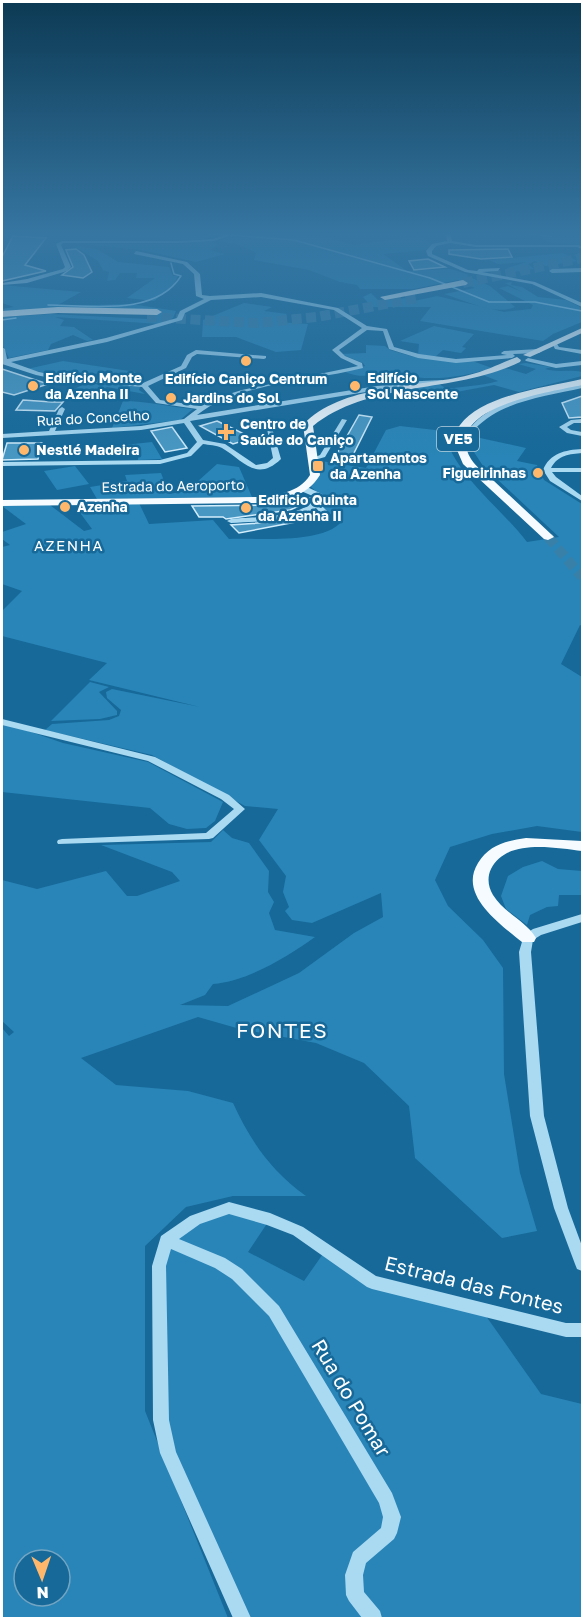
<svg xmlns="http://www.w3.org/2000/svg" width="584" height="1620" viewBox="0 0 584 1620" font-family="'Golos Text',sans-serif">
	<rect width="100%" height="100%" fill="#166999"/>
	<!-- green -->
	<path fill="#2985b7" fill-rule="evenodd" d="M33 232H217L222 235 193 240Z
		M243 232H309L353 245 420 236 431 244 426 250 383 254 407 271 451 269 469 275 467 276 490 286 515 307C496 316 464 300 444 294L475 288 458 280 413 289H360L357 285 340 282 309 270 254 260 256 253 240 245 219 241Z
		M539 232H579L582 234V245L552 243 542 238H565Z
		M211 241 218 245 210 250 225 254 196 262 141 250 82 244H182Z
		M74 246 97 249 118 262 169 267 173 276H178L174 284H176L154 301 127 298 155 278H136L137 273H120L115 280 107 281 109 272 103 270 98 261Z
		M563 253 577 261 545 266 535 261 528 264 534 269 514 272 507 268 527 262 498 264 489 260Z
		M512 282 511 285 522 287 538 297 566 300 582 308V322L553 334 543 341 420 321 431 307H372L363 297 371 293 378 300 407 298 410 302 437 296 504 312 531 309 533 305 499 288 508 286 522 292 505 283Z
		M2 285 81 292 56 306 131 304 176 311 173 318 159 324 55 317 64 320 60 326 74 327 93 340 87 341 73 335 51 344 48 350 9 358 2 344V317L51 314 147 319 161 310 80 308 2 312V309L14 307 2 303Z
		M244 303 272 307 264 311 287 314 277 322 308 324 301 350 276 352 236 337H202L203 320Z
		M434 326 474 334 462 347 466 348 461 353 443 350 435 357 418 355 419 344 400 341Z
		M366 345 385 346 390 350 414 357 475 362 492 368C460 378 432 381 399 375 379 372 362 381 343 371L365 366 363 363 341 354 366 353Z
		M63 361 136 372 121 381 94 380 109 370 76 379 27 369Z
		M526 363 551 367 545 369C559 373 568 369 582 372V376L519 392 494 385 413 400 400 391 439 384 447 389C465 386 481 386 498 381L483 375 505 368 526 374 536 369 518 364Z
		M85 384 133 385 140 387 139 390 145 394 107 387 92 394 74 389Z
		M123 401C147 401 169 407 193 409L180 420 112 428Z
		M400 426 435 430 445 435C455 475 502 509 527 542L559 537 483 466 472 449 471 436 526 448 517 461 537 465 544 480 582 504V626L580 625 561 664 582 677V832L537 826 492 834 450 847 435 880 448 906 483 940 503 968 504 1074 520 1173 537 1231 502 1238 415 1158 409 1106 364 1063 316 1043 240 1029 198 1017 81 1058 116 1085 188 1091 233 1103C251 1142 271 1171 306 1196H233L186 1207 145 1246V1411L228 1618H2V1028L9 1036 14 1032 2 1021V880L37 889 106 871 127 896H137L180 881 172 872 101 845 211 842 223 830 232 838 249 843 269 871 268 892 274 902 269 913 275 930 315 937C287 957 248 981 213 984L205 995 180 1005 228 1006 299 973 354 933 383 917 381 893 312 923 292 920 285 911 289 907 283 892 286 876 259 840 278 809 245 806 152 755 45 730 52 724 109 720 119 716 121 710 107 698 106 692 112 689 200 707 89 680 107 663 2 636V611L22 591 2 584V547L10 545 2 539V532L26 524 2 506 50 505 84 531 92 529 78 510 111 509 108 504 139 503 149 524 213 520 229 539C257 538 323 544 341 522L315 503 319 494 311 487 321 461 366 468 386 430ZM24 1560H60V1596H24Z
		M152 442 162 459 138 460 139 451H124V445Z
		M217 464 239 467 252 497 97 499 90 487 127 481 125 475 161 473 169 494 187 491Z
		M75 466 89 484 57 490 44 471Z
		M90 682 109 687 99 692 117 711V715L100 719 51 721Z
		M2 722 63 743 148 762 223 802 215 821 206 828 187 829 169 824 150 808 2 792Z
		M542 861 558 869 582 871V895H559L558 906 547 907 530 915 527 925 506 909 501 896 508 876 523 867Z
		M229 1208 270 1219 248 1252 304 1281 325 1251 372 1282 481 1309 541 1394 582 1404V1618H242L161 1420 166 1240Z"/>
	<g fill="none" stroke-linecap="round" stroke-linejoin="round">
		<!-- stream -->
		<path stroke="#9dd6f5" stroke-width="1.5" d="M191 232 294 240 430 278 489 302H535L582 311
			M48 305C90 305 155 317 181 276L174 274 171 263
			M2 320 16 318"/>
	</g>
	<!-- building -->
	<path fill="#4897c3" stroke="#d2edfc" stroke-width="1.5" d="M13 236 46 238 25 265 46 271 2 281V257Z
		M76 249 84 255 92 272 83 278 62 275 73 267 66 250Z
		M508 249 512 257 481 259 449 254V250Z
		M428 259 445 267 414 270 409 261Z
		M2 369 48 384 14 395 2 392Z
		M582 396V417L569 418 562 403Z
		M23 400 52 402H63L55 411 16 410Z
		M359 415 372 417 352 457 348 460 334 459Z
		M217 421 234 429 252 438 233 444 200 426Z
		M172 427 187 448 165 452 151 431Z
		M7 443H42L38 459 2 460Z
		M310 498 308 502 290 510 226 519 223 517H199L192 506 269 505Z
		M315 511 322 517 239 533 231 525 286 521Z"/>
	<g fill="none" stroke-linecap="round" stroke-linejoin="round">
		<!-- major-tunnel -->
		<path stroke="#3980a8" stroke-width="10" stroke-dasharray="10 5" stroke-linecap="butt" d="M548 537 582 577"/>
		<!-- highway-tunnel -->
		<path stroke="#3980a8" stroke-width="10" stroke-dasharray="10 4.5" stroke-linecap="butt" d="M463 283 582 258
			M147 317 257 323 317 317 417 298"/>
		<!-- minor -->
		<path fill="#aad9f2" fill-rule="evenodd" d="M222 232H226L229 236 214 241 180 243H63L61 245 71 267 67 271 27 283 2 285V283L27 279 63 269 65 267 56 244 62 241H180L214 239 224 235Z
			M441 232H450L452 241 476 245H578L582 246V249L577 247H476L450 243 436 246 432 251V254L468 270 477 271 479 269 500 268 498 271 482 272 535 282 582 303V307L532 284 465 272 428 256 426 251 432 244 447 241 446 234Z
			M517 232 552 236 550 237 519 233Z
			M136 251 187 262 200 274 202 295 210 296 261 293 338 308 367 326 387 329 394 347 419 354 456 359 507 355 502 354 501 353 504 351 539 349 542 351 539 353 513 354 515 356 512 358 456 363 418 358 389 349 383 331 367 330 339 350 345 356 362 363 363 368C314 381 236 383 197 415L402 382 442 380 445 382 442 384 402 386 190 421 203 440 225 444 256 465 267 463 273 458 267 429 272 428 281 459C256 483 243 460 222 448 216 445 209 445 203 444L191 456 160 464 2 466V462L160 460 187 453 197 442 184 423 141 430 2 438V434L49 431 59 409 62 407 65 409 55 431 141 426 184 419 197 409 156 403 142 387 55 379 36 375 2 364V347L5 349 7 359 106 338 177 318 180 311 204 299 196 296 194 274 183 264 134 254ZM261 297 334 310 362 328 332 350 341 358 358 366 242 390 219 397 201 406 160 400 148 386 186 368 192 357 197 354 264 359 266 358V356L196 350 187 355 181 366 143 383 55 375 39 372 11 362 107 342 182 320 185 313 211 300Z
			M582 268V272L552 273 549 271 552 269Z
			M555 341 559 347 582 350V354L555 349 552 343Z
			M528 358 556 364 582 361V365L556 368 526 361 525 360Z
			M582 384V388C547 396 501 401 475 429L470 428C495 397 545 392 582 384Z
			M342 419 347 420 325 457 311 461V459L320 455Z
			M582 419V423H574L567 427 571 430 582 432V436L567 433 559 427 571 420Z
			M582 449V453C570 454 558 455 551 468H582V472H552L556 477 582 496V501L550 481 543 470C550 453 565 450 582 449Z
			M301 487H307L322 494 323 496 320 504 327 511 326 513H320L316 508C293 523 257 521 231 523L227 521 231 519C251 517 307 518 315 497L301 491Z
			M2 719 155 757 229 795 245 809 213 838 209 839 58 844 57 842 58 840 62 839 206 833 234 809 221 799 148 761 2 725Z
			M582 914V922L541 935 533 940 531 952 544 1116 568 1208 582 1246V1271L577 1269 575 1264 554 1208 530 1116 519 952 524 935 533 929Z
			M229 1202 270 1213 303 1227 376 1276 566 1323H582V1337H566L372 1289 367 1287 293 1235 267 1225 229 1214 200 1224 179 1239 225 1258 242 1269 279 1306 392 1493 401 1517 397 1533 394 1539 366 1563 363 1575 364 1592 380 1611 382 1618H362L349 1601 346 1595 345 1575 353 1552 381 1528 383 1517 379 1503 269 1316 232 1279 215 1268 171 1249 166 1266 169 1420 176 1452 251 1618H233L160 1453 153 1420 152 1266 161 1236 190 1216Z"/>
		<!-- major -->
		<path fill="#f5fbff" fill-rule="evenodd" d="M582 328V333L530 357 523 355Z
			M517 357 521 360 520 362C454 394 370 380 313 426L320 475C306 498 282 501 257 503L2 506V500L257 497C277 495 299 493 310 475L303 425C341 384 418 388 469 375 486 371 501 363 517 357Z
			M582 379V385C551 392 440 407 471 459 476 467 487 475 494 481 513 499 533 517 552 535L554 537 548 540 544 539 463 464 454 443C455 437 456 430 460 425 482 395 547 387 582 379Z
			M526 838 582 841V851C555 848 506 838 491 869 487 877 488 887 493 895 504 913 526 921 536 938L534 942H522C500 924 458 895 478 863 489 845 506 841 526 838Z"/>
		<!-- highway -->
		<path fill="#fff" fill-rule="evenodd" d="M463 280 468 283 466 285 385 300 380 297Z
			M58 307 157 309 162 312 157 315 58 313 2 317V311Z"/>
	</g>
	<!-- sky -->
	<linearGradient id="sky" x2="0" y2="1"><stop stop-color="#0c3a54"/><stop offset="0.51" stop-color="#3676a2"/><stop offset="1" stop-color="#3676a2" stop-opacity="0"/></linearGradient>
	<rect width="584" height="458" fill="url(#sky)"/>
	<!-- markers -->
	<g fill="#ffb86b" stroke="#166999" stroke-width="2">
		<circle cx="246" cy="361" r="6"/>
		<circle cx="33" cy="386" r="6"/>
		<circle cx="355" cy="386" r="6"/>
		<circle cx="171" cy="398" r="6"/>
		<path d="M223 423h6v6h6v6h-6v6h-6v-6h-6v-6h6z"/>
		<circle cx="24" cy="450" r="6"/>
		<rect x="312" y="460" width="12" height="12" rx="3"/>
		<circle cx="538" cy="473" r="6"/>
		<circle cx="65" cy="507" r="6"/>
		<circle cx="246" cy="508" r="6"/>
	</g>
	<g text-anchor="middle" stroke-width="5" stroke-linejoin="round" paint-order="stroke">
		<!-- far-poi labels -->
		<g font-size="14" font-weight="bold" fill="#fff" stroke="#166999" text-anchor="start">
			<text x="45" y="383">Edifício Monte<tspan x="45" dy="16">da Azenha II</tspan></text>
			<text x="367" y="383">Edifício<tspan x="367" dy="16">Sol Nascente</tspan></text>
			<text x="246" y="384" text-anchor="middle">Edifício Caniço Centrum</text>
			<text x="183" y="403">Jardins do Sol</text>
			<text x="240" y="429">Centro de<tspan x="240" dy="16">Saúde do Caniço</tspan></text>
			<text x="36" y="455">Nestlé Madeira</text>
			<text x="330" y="463">Apartamentos<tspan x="330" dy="16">da Azenha</tspan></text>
			<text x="526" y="478" text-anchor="end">Figueirinhas</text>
			<text x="258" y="505">Edificio Quinta<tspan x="258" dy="16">da Azenha II</tspan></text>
			<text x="77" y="512">Azenha</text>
		</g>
		<!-- far-street labels -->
		<g font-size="14" fill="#fff" stroke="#166999">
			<text transform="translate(93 418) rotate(-3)" y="5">Rua do Concelho</text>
			<text transform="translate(173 486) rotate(-1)" y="5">Estrada do Aeroporto</text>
		</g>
		<!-- shield labels -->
		<rect fill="#166999" stroke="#b9d2e0" stroke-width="1.5" x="437" y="427" width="42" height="24" rx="4.5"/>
		<g font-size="15" font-weight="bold" fill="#fff">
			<text x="458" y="444">VE5</text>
		</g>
		<!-- far-neighbourhood labels -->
		<g font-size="15" letter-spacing="1.5" fill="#fff" stroke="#166999">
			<text x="69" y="551">AZENHA</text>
		</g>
		<!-- near-street labels -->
		<g font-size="20" fill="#fff" stroke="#166999">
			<text transform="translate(474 1285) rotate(14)" y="7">Estrada das Fontes</text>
			<text transform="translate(351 1398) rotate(59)" y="7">Rua do Pomar</text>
		</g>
		<!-- near-neighbourhood labels -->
		<g font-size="21" letter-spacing="1.5" fill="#fff" stroke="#166999">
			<text x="282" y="1038">FONTES</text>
		</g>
	</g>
	<!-- border -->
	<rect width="584" height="1620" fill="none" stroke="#ffffff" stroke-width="6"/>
	<!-- north arrow -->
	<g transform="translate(42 1578) rotate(178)"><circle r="28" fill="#166999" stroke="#73a5c2" stroke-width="1.5"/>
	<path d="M0-4.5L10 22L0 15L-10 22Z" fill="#ffb86b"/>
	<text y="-9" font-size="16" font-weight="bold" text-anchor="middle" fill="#ffffff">N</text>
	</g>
</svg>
